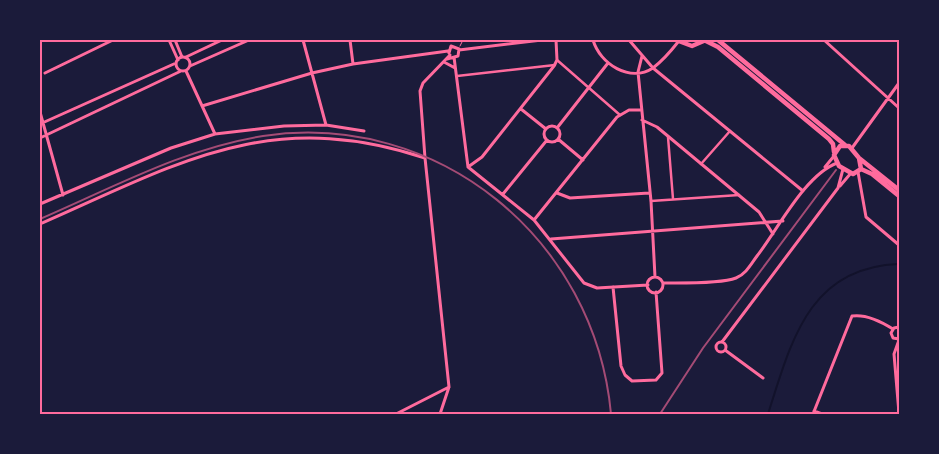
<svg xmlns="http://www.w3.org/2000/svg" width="939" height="454" viewBox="0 0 939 454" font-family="'DM Sans',sans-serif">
	<rect width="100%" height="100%" fill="#1b1b3a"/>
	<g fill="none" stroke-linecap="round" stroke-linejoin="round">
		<!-- stream -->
		<path stroke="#12122b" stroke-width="2" d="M768 414C791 343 808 267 899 264"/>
		<!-- path -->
		<path stroke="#ff6b9d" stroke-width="1" d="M460 46 463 40"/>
		<!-- pedestrian -->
		<path stroke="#ff6b9d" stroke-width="2.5" d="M557 60 620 115
			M457 76 555 65
			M668 137 673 199
			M701 164 730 131
			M651 201 739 195"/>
		<!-- minor -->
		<path stroke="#ff6b9d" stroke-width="3" d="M169 40 178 60
			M175 40 182 57
			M303 40 326 125
			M350 40 353 64
			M593 40C600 64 630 83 653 68 662 61 671 51 678 42
			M629 40 653 68 803 191
			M824 40 899 108
			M459 50 542 40
			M642 56 638 72 651 201 655 277
			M176 64a7 7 0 1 1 14 0a7 7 0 1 1-14 0Z
			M186 57 222 40
			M454 57 468 167
			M447 59 458 56 459 49 451 46 449 53
			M444 62 455 68
			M190 66 249 40
			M186 71 215 134
			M45 73 113 40
			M202 106 312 73 353 64 448 51
			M521 109 546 129
			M40 112 63 195
			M642 120 657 127 759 212 773 234
			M40 124 176 63
			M544 134a8 8 0 1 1 16 0a8 8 0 1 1-16 0Z
			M557 128 608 63
			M40 138 181 71
			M558 139 583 160
			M852 148 899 83
			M468 167 534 220 584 283 597 288 648 285
			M468 167 482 157 554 66 557 60 556 40
			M825 167 834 156
			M858 172 866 217 899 245
			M840 186 851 173
			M557 193 570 198 649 193
			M503 194 547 140
			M40 204 171 148 215 134 284 126 326 125 364 131
			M534 220 617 117 629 110H641
			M40 224C179 163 269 107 425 158
			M551 239 783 221
			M647 285a8 8 0 1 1 16 0a8 8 0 1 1-16 0Z
			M663 283C681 283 720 284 736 278 746 274 751 264 757 256 778 229 805 175 837 163
			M613 287 621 366 625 375 632 381 656 380 662 373 656 292
			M899 327 894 328 891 333 893 338 899 339
			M899 340 894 354 899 413
			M722 342 838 188 843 169
			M716 347a5 5 0 1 1 10 0a5 5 0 1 1-10 0Z
			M725 350 763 378
			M814 411 822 414
			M396 414 449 387
			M440 414 449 387 425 158 420 91 423 83 450 55
			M813 414 852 316C865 314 882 322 893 329"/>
		<!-- secondary -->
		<path stroke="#ff6b9d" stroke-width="4.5" d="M676 40 692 46 706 40
			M718 40 845 145
			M706 41 718 47 829 139 833 144 834 152
			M859 158 861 169 853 174 839 166 834 155 840 146H849L859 158 899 190
			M861 169 872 174 899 196"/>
		<!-- rail -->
		<path stroke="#a44b75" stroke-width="2" d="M40 219C112 188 185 148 263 136 438 110 595 239 611 414
			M660 414 703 348 836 170"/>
	</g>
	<!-- border -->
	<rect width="939" height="454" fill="none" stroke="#1b1b3a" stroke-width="82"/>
	<rect x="41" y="41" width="857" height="372" fill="none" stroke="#ff6b9d" stroke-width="2"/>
</svg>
